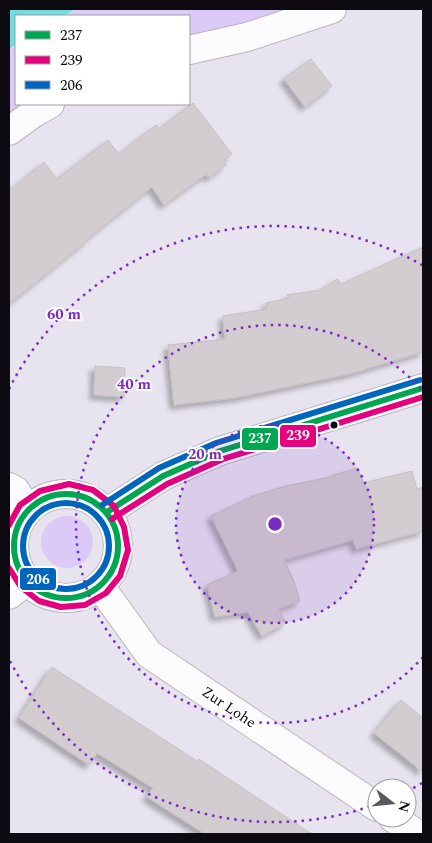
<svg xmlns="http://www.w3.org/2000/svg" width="432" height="843" viewBox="0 0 432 843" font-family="Spectral,serif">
	<defs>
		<filter id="shadow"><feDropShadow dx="-4.5" dy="4.5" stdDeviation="2.5" flood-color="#0004"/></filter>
	</defs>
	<rect width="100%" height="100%" fill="#e8e4ef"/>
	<!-- green -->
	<path fill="#dbc9f7" d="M78 9H309L189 41V16H65Z
		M16 46V104H25L9 114V50Z
		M41 542a26 26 0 1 1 52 0a26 26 0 1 1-52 0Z"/>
	<!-- water -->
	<path fill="#72dde1" d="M9 9H76L64 16H16V45L9 49Z"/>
	<!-- building -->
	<path fill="#d3cdd1" stroke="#c6c0c4" filter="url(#shadow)" d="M311 59 332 86 305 107 284 79Z
		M193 103 232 154 225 159 226 165 210 177 205 175 164 205 152 187 87 239 88 240 9 304V191L44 162 57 179 108 140 119 154 156 125 159 129Z
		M423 247V352L349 374 234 398 174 405 168 345 225 339 223 316 267 309 266 303 290 298 287 295 320 290 337 279 341 284Z
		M95 366 125 368 124 397 94 395Z
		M358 468 363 483 412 471 417 489 423 487V531L356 549 353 540 284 560 294 581 300 601 279 609 286 623 262 636 248 612 215 617 207 585 238 571 211 516 253 496 282 487 334 476 333 475Z
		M52 667 197 761 199 759 312 834H205L147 797 153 788 97 753 89 765 19 718Z
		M401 700 423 718V772L374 733Z"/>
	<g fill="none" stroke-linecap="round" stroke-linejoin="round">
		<!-- street casing -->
		<g stroke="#b8b5bd" stroke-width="30">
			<path id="street" d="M189 50 247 37 332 9
				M9 131 34 113 50 104
				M9 487 16 491 26 511
				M100 586 149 654 377 807
				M393 818 417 834"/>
		</g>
		<!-- secondary casing -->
		<g stroke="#b8b5bd" stroke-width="30">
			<path id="secondary" d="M14 546a52 52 0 1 1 104 0a52 52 0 1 1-104 0Z
				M107 512 163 476 220 451 423 388
				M9 595 27 581"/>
		</g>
		<!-- street -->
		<use href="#street" stroke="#fcfbfd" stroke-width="28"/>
		<!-- secondary -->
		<use href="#secondary" stroke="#fcfbfd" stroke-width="28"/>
		<!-- bus-1 casing -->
		<g stroke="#fff" stroke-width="10">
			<path id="bus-1" d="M14 546a52 52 0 1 1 104 0a52 52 0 1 1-104 0Z
				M107 512 163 476 220 451 423 388"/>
		</g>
		<!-- bus-2 casing -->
		<g stroke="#fff" stroke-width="10">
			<path id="bus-2" d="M112 519 167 484 223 459 423 397
				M9 525 20 505 40 491 69 484 93 490 114 506 124 527 128 550 120 576 106 593 85 605 61 607 39 601 21 587 9 568"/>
		</g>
		<!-- bus-3 casing -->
		<g stroke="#fff" stroke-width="10">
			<path id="bus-3" d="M23 546a43 43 0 1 1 86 0a43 43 0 1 1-86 0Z
				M102 505 159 468 216 443 420 380"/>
		</g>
		<!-- bus-1 -->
		<use href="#bus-1" stroke="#00a651" stroke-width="6"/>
		<!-- bus-2 -->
		<use href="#bus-2" stroke="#e5007d" stroke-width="6"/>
		<!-- bus-3 -->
		<use href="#bus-3" stroke="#0065bd" stroke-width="6"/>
	</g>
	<!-- distance rings -->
	<circle cx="275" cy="524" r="99" fill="#7b2cbf" fill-opacity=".12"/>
	<g fill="none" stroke="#7b2cbf" stroke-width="2.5" stroke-dasharray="2.5 5">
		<circle cx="275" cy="524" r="99"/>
		<path d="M423 657A199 199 0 1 1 423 391"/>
		<path d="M422 783A298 298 0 0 1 408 791M377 804A298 298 0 0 1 9 659M9 389A298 298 0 0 1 422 265"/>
	</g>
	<!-- markers -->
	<circle fill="#0d0b11" stroke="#fff" stroke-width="2" cx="334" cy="425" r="4.5"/>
	<g text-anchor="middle" stroke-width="4" stroke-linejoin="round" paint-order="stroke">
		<!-- street labels -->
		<g font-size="15" fill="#0d0b11" stroke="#fff">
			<text transform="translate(229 707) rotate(34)" y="5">Zur Lohe</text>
		</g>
	</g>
	<circle cx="275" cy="524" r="8" fill="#7b2cbf" stroke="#fff" stroke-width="2.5"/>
	<g font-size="15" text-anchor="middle" font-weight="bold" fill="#7b2cbf" stroke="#fff" stroke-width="4" stroke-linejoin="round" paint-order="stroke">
		<text x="64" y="319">60 m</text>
		<text x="134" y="389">40 m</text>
		<text x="205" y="459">20 m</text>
	</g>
	<g stroke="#fff" stroke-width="2">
		<rect x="279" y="424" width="38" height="24" rx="5" fill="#e5007d"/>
		<rect x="241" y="427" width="38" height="24" rx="5" fill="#00a651"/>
		<rect x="19" y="567" width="38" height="24" rx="5" fill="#0065bd"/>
	</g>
	<g font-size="14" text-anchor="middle" font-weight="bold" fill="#fff">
		<text x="298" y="440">239</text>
		<text x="260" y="443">237</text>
		<text x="38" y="584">206</text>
	</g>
	<!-- border -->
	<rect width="432" height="843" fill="none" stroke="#0d0b11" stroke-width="20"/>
	<!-- legend -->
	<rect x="15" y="15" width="175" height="90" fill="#ffffff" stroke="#9e9da0"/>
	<rect x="25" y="31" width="25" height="8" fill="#00a651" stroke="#9e9da0"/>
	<text x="60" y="40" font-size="15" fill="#0d0b11">237</text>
	<rect x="25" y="56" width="25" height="8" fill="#e5007d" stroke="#9e9da0"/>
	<text x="60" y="65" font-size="15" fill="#0d0b11">239</text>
	<rect x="25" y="81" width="25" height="8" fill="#0065bd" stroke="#9e9da0"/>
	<text x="60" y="90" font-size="15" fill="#0d0b11">206</text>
	<!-- north arrow -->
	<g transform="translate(392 803) rotate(106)"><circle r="24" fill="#ffffff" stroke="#9e9da0"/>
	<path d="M0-4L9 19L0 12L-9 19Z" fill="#5a575f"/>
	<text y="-8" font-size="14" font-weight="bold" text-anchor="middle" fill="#0d0b11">N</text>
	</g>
</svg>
